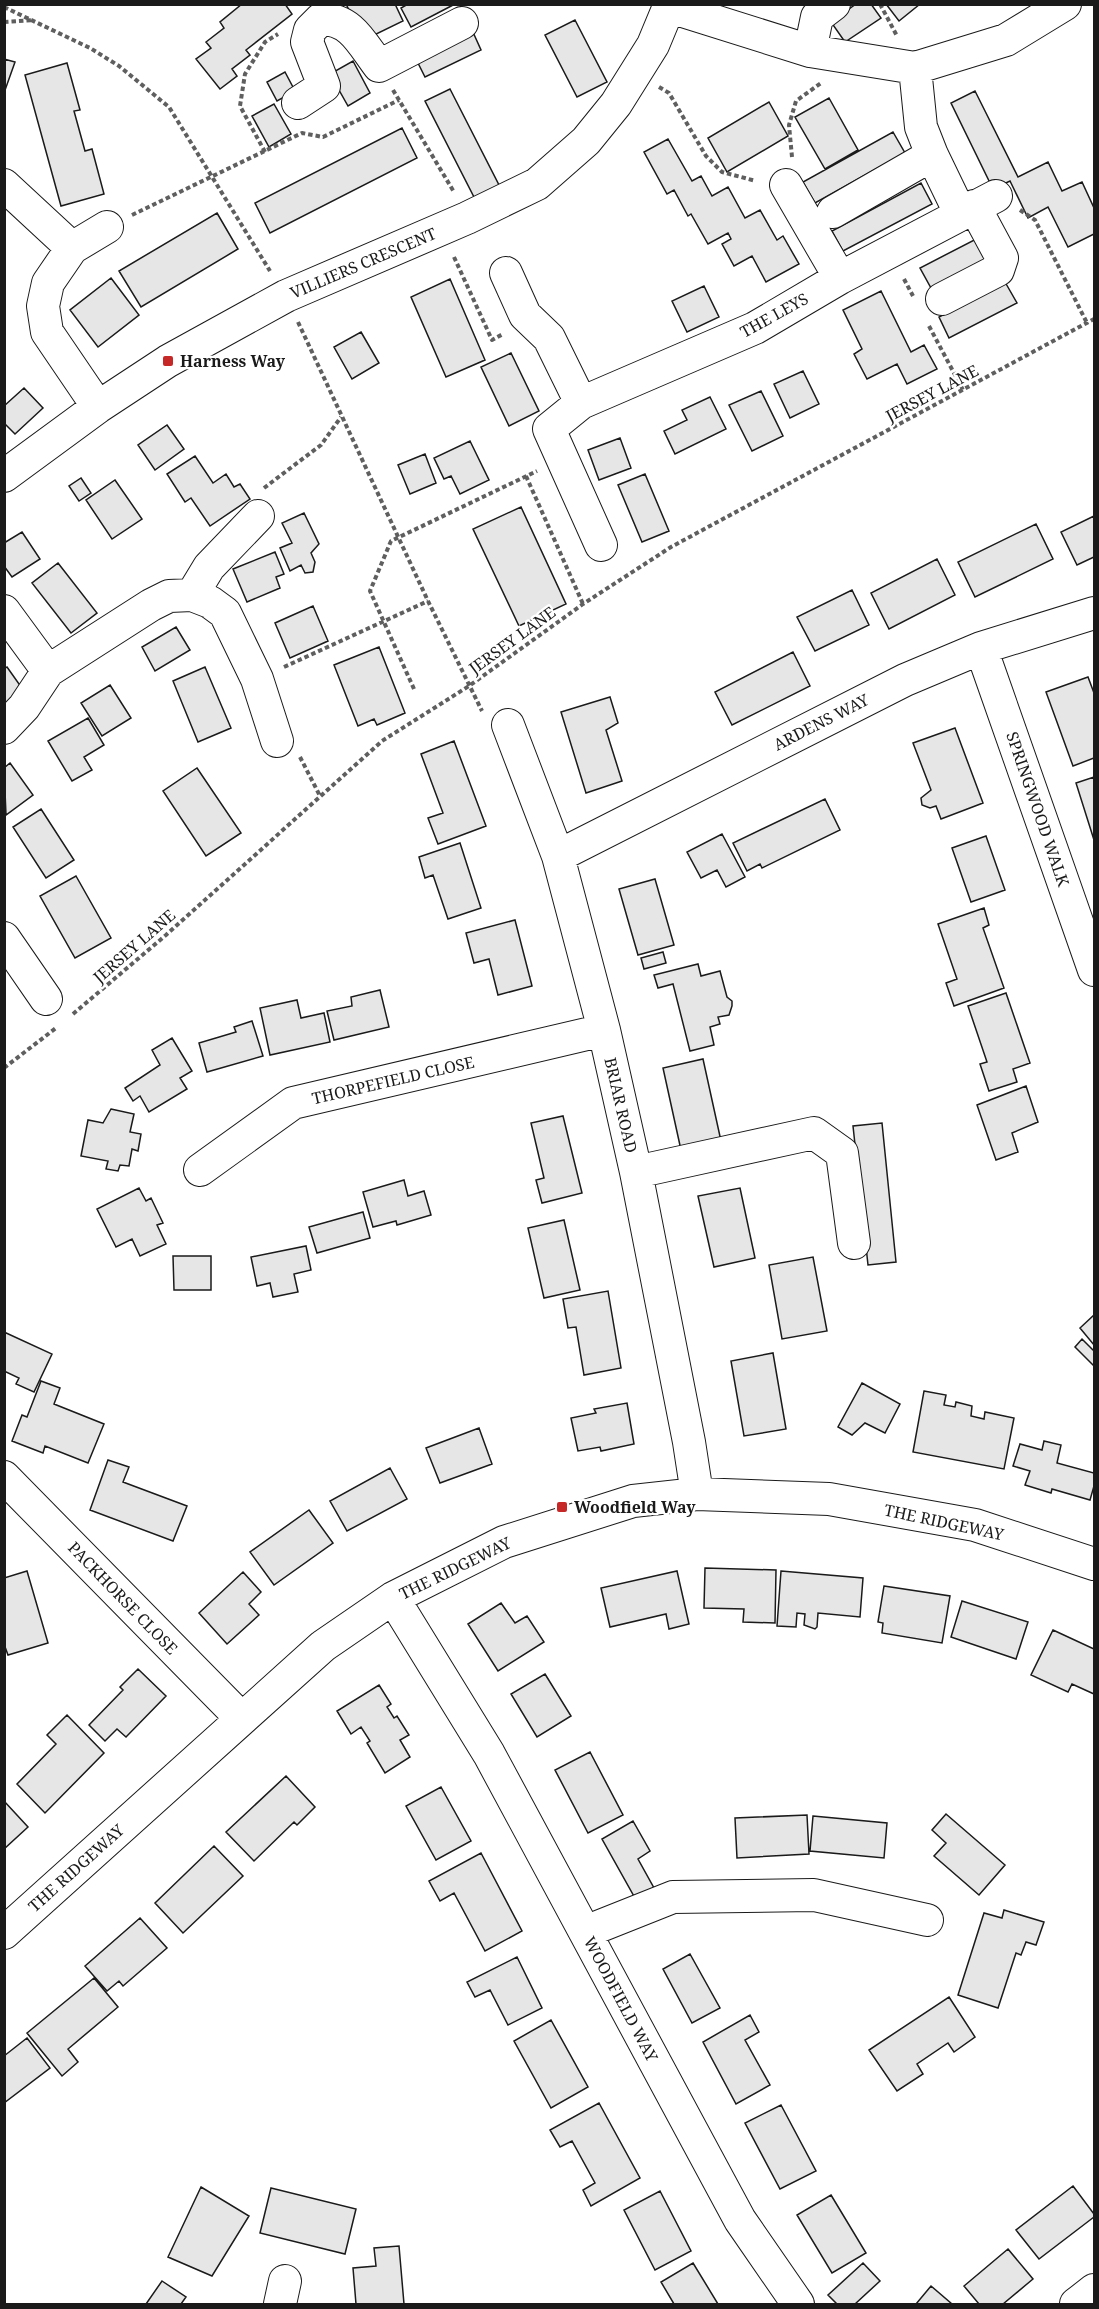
<svg xmlns="http://www.w3.org/2000/svg" width="1099" height="2309" viewBox="0 0 1099 2309" font-family="'Noto Serif',serif">
	<rect width="100%" height="100%" fill="#fff"/>
	<!-- building -->
	<path fill="#e6e6e6" stroke="#1a1a1a" stroke-width="1.5" d="M242 4H285L292 14 246 50 250 55 232 69 237 76 220 89 196 59 211 48 206 42 224 28 220 22Z
		M346 4H395L403 21 364 40Z
		M408 4H455L411 27 401 8Z
		M856 4H871L881 18 845 42 831 22Z
		M886 4H920L899 21Z
		M575 20 607 82 577 97 545 35Z
		M472 30 481 50 425 77 415 57Z
		M4 59 15 62 4 93Z
		M353 61 370 93 348 106 330 74Z
		M67 63 80 110 74 111 85 151 92 149 104 194 61 206 25 75Z
		M285 72 295 91 277 101 267 82Z
		M450 89 500 187 475 199 425 101Z
		M975 91 1018 177 1048 162 1062 191 1082 182 1094 208V234L1068 247 1048 207 1028 218 1010 181 993 189 951 103Z
		M829 98 858 150 825 169 795 117Z
		M769 102 788 136 727 172 708 138Z
		M274 104 291 134 269 147 252 116Z
		M402 128 417 158 270 233 255 203Z
		M893 132 905 153 815 203 803 182Z
		M668 139 692 181 701 176 712 196 728 187 745 218 760 210 777 240 783 236 799 264 766 282 752 256 734 266 722 244 731 239 728 233 708 244 691 214 688 216 674 190 667 194 644 152Z
		M921 183 932 204 843 251 832 231Z
		M217 213 238 249 141 307 119 271Z
		M982 236 992 257 931 288 920 268Z
		M111 278 139 315 98 347 70 310Z
		M450 279 485 360 446 377 411 297Z
		M1005 282 1017 303 949 338 939 317Z
		M704 286 719 317 687 332 672 301Z
		M881 291 911 352 924 345 937 369 907 384 897 364 867 379 854 354 862 349 843 310Z
		M361 332 379 363 352 379 334 347Z
		M511 353 539 411 509 426 481 367Z
		M803 371 819 404 790 418 774 384Z
		M24 388 43 408 15 434 4 423V406Z
		M761 391 783 436 752 451 729 405Z
		M710 397 726 429 675 454 664 431 687 420 682 410Z
		M167 425 184 449 155 470 138 445Z
		M620 438 631 468 599 480 588 450Z
		M470 441 489 480 460 494 451 476 444 479 434 458Z
		M425 454 436 483 410 494 398 465Z
		M195 456 213 483 226 474 234 487 240 484 250 499 210 526 191 498 185 502 167 474Z
		M645 474 669 531 642 542 618 485Z
		M81 478 91 493 79 501 69 486Z
		M115 480 142 519 112 539 86 500Z
		M521 507 566 604 519 626 473 529Z
		M304 513 319 544 311 553 315 562 313 572 305 573 301 565 290 571 280 548 292 543 282 523Z
		M1094 516V557L1077 565 1061 532Z
		M1036 524 1053 559 975 597 958 562Z
		M22 532 40 559 12 577 4 566V543Z
		M275 552 284 574 276 577 280 588 247 602 233 569Z
		M937 559 955 595 889 629 871 593Z
		M58 563 97 613 71 633 32 583Z
		M852 590 869 625 815 651 797 617Z
		M313 606 328 641 290 658 275 623Z
		M176 627 190 650 155 671 142 647Z
		M379 647 405 713 377 725 374 719 358 726 334 665Z
		M793 652 810 686 732 725 715 692Z
		M7 667 24 691 4 705V669Z
		M205 667 231 728 198 742 173 681Z
		M1088 677 1094 693V758L1073 766 1046 692Z
		M110 685 131 718 102 736 81 703Z
		M610 697 618 723 606 730 622 781 586 793 561 712Z
		M88 718 104 745 84 757 92 770 72 781 48 741Z
		M955 728 983 803 941 819 936 806 930 808 922 805 921 798 931 790 913 743Z
		M454 741 486 826 438 844 428 818 443 813 421 754Z
		M10 763 33 795 6 815 4 768Z
		M197 768 241 833 206 856 163 791Z
		M1094 777V840L1076 783Z
		M825 799 840 830 762 868 760 864 747 871 733 843Z
		M41 809 74 860 46 878 13 827Z
		M722 834 745 877 726 887 717 870 701 878 687 852Z
		M986 836 1005 890 971 902 952 848Z
		M460 843 481 908 448 919 433 875 425 878 419 857Z
		M76 876 111 938 75 958 40 896Z
		M655 879 674 945 638 955 619 889Z
		M984 908 989 925 983 928 1004 988 954 1006 946 983 957 979 938 924Z
		M515 920 532 986 498 995 489 959 474 963 466 933Z
		M663 952 666 963 644 969 641 958Z
		M698 964 701 976 720 971 727 997 732 1001V1006L729 1015 718 1017 720 1024 710 1027 714 1045 690 1051 673 984 658 988 654 975Z
		M380 990 389 1027 334 1040 327 1011 352 1006 351 997Z
		M1006 993 1030 1063 1013 1069 1017 1082 989 1091 980 1064 987 1062 968 1006Z
		M297 1000 301 1018 324 1013 330 1042 270 1055 260 1008Z
		M252 1021 263 1056 207 1072 199 1043 236 1032 234 1027Z
		M172 1038 192 1071 180 1078 187 1089 149 1112 140 1096 133 1101 125 1088 160 1065 152 1050Z
		M703 1059 721 1141 681 1150 663 1068Z
		M1026 1086 1038 1122 1012 1133 1018 1152 996 1160 977 1105Z
		M111 1109 134 1114 130 1132 141 1134 138 1151 132 1149 129 1166 120 1165 118 1171 106 1169 108 1161 81 1156 88 1120 103 1123Z
		M563 1116 582 1193 542 1203 536 1180 544 1178 531 1123Z
		M882 1123 896 1262 868 1265 853 1126Z
		M404 1180 408 1196 424 1191 431 1215 397 1225 396 1221 373 1227 363 1192Z
		M139 1188 146 1201 151 1198 163 1223 157 1225 166 1244 140 1256 132 1239 116 1247 97 1209Z
		M740 1188 755 1258 714 1267 698 1196Z
		M363 1212 370 1238 317 1253 309 1227Z
		M564 1220 580 1290 544 1298 528 1228Z
		M306 1246 311 1270 294 1274 298 1292 273 1297 270 1283 257 1286 251 1257Z
		M173 1256H211V1290H174Z
		M813 1257 827 1331 782 1339 769 1265Z
		M608 1291 621 1368 584 1375 576 1327 568 1328 563 1299Z
		M1094 1315V1345L1080 1328Z
		M4 1332 52 1354 34 1392 16 1384 19 1378 4 1371Z
		M1082 1339 1094 1351V1366L1075 1347Z
		M773 1353 786 1429 744 1436 731 1361Z
		M41 1381 60 1388 54 1404 104 1424 88 1463 45 1446 43 1453 12 1441 22 1415 27 1417Z
		M862 1383 900 1404 885 1433 865 1423 852 1435 838 1427Z
		M924 1391 946 1395 944 1405 955 1407 956 1402 972 1406 971 1416 984 1419 985 1412 1014 1418 1004 1469 913 1452Z
		M627 1403 634 1444 601 1451 600 1447 578 1451 571 1418 596 1413 594 1409Z
		M479 1428 492 1464 440 1483 426 1448Z
		M1044 1441 1061 1445 1057 1463 1094 1473V1486L1090 1500 1052 1489 1051 1493 1025 1485 1030 1471 1013 1466 1020 1444 1042 1450Z
		M108 1460 129 1467 123 1482 187 1506 173 1541 90 1510Z
		M390 1468 407 1499 347 1531 330 1501Z
		M309 1510 333 1543 274 1585 250 1552Z
		M705 1568 776 1570 775 1623 743 1622 744 1609 704 1608Z
		M27 1571 48 1643 8 1655 4 1644V1578Z
		M677 1571 689 1624 669 1629 666 1614 610 1627 601 1588Z
		M781 1571 863 1578 860 1617 818 1613 817 1627 815 1629 804 1625 805 1614 797 1613 796 1627 777 1626Z
		M243 1572 261 1592 249 1604 259 1615 227 1644 199 1613Z
		M884 1586 950 1596 942 1643 882 1633 883 1623 878 1622Z
		M962 1601 1028 1622 1016 1659 951 1637Z
		M501 1603 515 1623 527 1616 544 1642 498 1671 468 1624Z
		M1053 1630 1094 1649V1694L1072 1684 1068 1692 1031 1675Z
		M138 1669 166 1696 126 1737 117 1729 105 1741 89 1725 123 1690 120 1687Z
		M545 1674 571 1716 537 1737 511 1694Z
		M379 1685 391 1704 387 1707 394 1718 397 1716 409 1735 400 1740 410 1757 385 1773 367 1743 370 1741 361 1727 351 1734 337 1711Z
		M67 1715 104 1753 45 1813 17 1784 56 1744 47 1735Z
		M590 1752 623 1815 588 1833 555 1770Z
		M286 1776 315 1807 297 1825 294 1822 254 1861 226 1832Z
		M441 1787 471 1841 436 1860 406 1806Z
		M4 1801 28 1827 4 1849Z
		M946 1814 1005 1865 979 1895 934 1856 946 1843 932 1830Z
		M807 1815 809 1854 737 1858 735 1818Z
		M813 1816 887 1823 884 1858 810 1851Z
		M633 1821 650 1851 638 1859 654 1888 635 1898 602 1839Z
		M214 1846 243 1876 183 1933 155 1903Z
		M481 1853 522 1931 485 1951 454 1893 440 1901 429 1881Z
		M1004 1910 1044 1922 1036 1945 1026 1942 1021 1955 1016 1953 998 2008 958 1995 984 1913 1002 1918Z
		M140 1918 167 1948 123 1986 119 1981 107 1991 85 1966Z
		M690 1954 720 2008 692 2023 663 1969Z
		M517 1957 542 2008 508 2025 490 1990 475 1997 467 1982Z
		M94 1978 118 2007 68 2049 78 2062 62 2076 27 2033Z
		M949 1997 975 2037 954 2052 948 2043 917 2064 923 2074 897 2091 869 2050Z
		M750 2015 759 2032 745 2040 770 2085 736 2104 703 2042Z
		M551 2020 588 2087 551 2108 514 2041Z
		M27 2038 50 2068 4 2103V2056Z
		M599 2103 640 2178 591 2206 583 2190 595 2183 572 2141 560 2147 550 2130Z
		M781 2105 816 2171 780 2189 745 2123Z
		M1073 2186 1094 2214V2217L1039 2259 1016 2230Z
		M201 2187 249 2216 212 2276 168 2257Z
		M271 2188 356 2209 345 2254 260 2233Z
		M660 2191 691 2251 655 2270 624 2210Z
		M831 2195 866 2253 832 2273 797 2215Z
		M399 2246 404 2304H356L353 2268 376 2266 374 2248Z
		M1008 2249 1033 2279 1003 2304H979L964 2286Z
		M693 2263 718 2304H674L661 2282Z
		M863 2263 880 2281 855 2304H837L828 2295Z
		M162 2281 186 2297 181 2304H146Z
		M931 2286 952 2304H916Z"/>
	<g fill="none" stroke-linecap="round" stroke-linejoin="round">
		<!-- minor casing -->
		<g stroke="#1a1a1a" stroke-width="34">
			<path id="minor" d="M670 7 810 51 915 68 1006 40 1065 4
				M810 51 817 17 834 4
				M915 68 921 127 932 155 960 213
				M298 103 324 86 307 42 310 30 321 19C352 19 362 44 379 66L462 23
				M4 185 72 248
				M786 185 840 278
				M833 212 932 155
				M506 273 525 315 549 338 581 403
				M942 299 998 270 1002 258 974 206
				M98 407 47 332 43 306 48 283 72 248 107 227
				M4 476 98 407 168 361 286 296 467 218 537 184 586 141 616 104 653 45 670 4
				M601 545 549 429 581 403 755 328 840 278 996 196
				M192 595 209 567 258 516
				M4 611 48 671
				M981 648 1094 970
				M508 725 558 856 604 1030 636 1172 689 1442 697 1494
				M4 728 24 707 48 671 151 605 169 596 192 595 210 602 225 613 257 679 277 741
				M558 856 905 680 981 648 1094 613
				M4 938 46 999
				M200 1170 293 1103 604 1030
				M636 1172 814 1133 842 1153 854 1243
				M4 1477 241 1718
				M393 1598 489 1754 740 2220 798 2304
				M585 1932 673 1897 814 1895 927 1920
				M4 1933 323 1646 393 1598 504 1542 633 1501 697 1494 829 1499 975 1525 1094 1564
				M280 2304 285 2281
				M1076 2304 1094 2290"/>
		</g>
		<!-- path -->
		<path stroke="#5f5f5f" stroke-width="4" stroke-dasharray="4.5 3" stroke-linecap="butt" d="M880 4 897 36
			M4 7 90 48 119 66 169 107 270 271
			M4 22 33 20
			M659 87 669 93 706 156 722 172 756 181
			M393 90 454 192
			M265 152 240 106 245 74 265 42 278 34
			M792 157 789 125 796 101 821 83
			M1020 210 1035 220 1087 323
			M132 215 302 133 323 137 399 100
			M454 257 492 340 503 334
			M904 279 913 296
			M298 322 428 601 482 711
			M929 326 963 390
			M526 476 583 604
			M264 488 321 445 341 417
			M284 667 428 601
			M414 689 370 591 391 541 537 471
			M300 757 320 796
			M73 1014 166 935 382 741 469 686 583 604 671 547 1094 319
			M4 1068 56 1028"/>
		<!-- minor -->
		<use href="#minor" stroke="#fff" stroke-width="32"/>
	</g>
	<!-- markers -->
	<g fill="#c62828" stroke="#fff" stroke-width="2">
		<rect x="162" y="355" width="12" height="12" rx="3"/>
		<rect x="556" y="1501" width="12" height="12" rx="3"/>
	</g>
	<g text-anchor="middle" stroke-width="4.5" stroke-linejoin="round" paint-order="stroke">
		<!-- street labels -->
		<g font-size="16" fill="#1a1a1a" stroke="#fff">
			<text transform="translate(363 263) rotate(-23)" y="6">VILLIERS CRESCENT</text>
			<text transform="translate(774 315) rotate(-29)" y="6">THE LEYS</text>
			<text transform="translate(932 393) rotate(-28)" y="6">JERSEY LANE</text>
			<text transform="translate(512 640) rotate(-36)" y="6">JERSEY LANE</text>
			<text transform="translate(821 722) rotate(-27)" y="6">ARDENS WAY</text>
			<text transform="translate(1038 809) rotate(71)" y="6">SPRINGWOOD WALK</text>
			<text transform="translate(134 946) rotate(-41)" y="6">JERSEY LANE</text>
			<text transform="translate(393 1080) rotate(-13)" y="6">THORPEFIELD CLOSE</text>
			<text transform="translate(621 1105) rotate(77)" y="6">BRIAR ROAD</text>
			<text transform="translate(944 1522) rotate(12)" y="6">THE RIDGEWAY</text>
			<text transform="translate(455 1568) rotate(-26)" y="6">THE RIDGEWAY</text>
			<text transform="translate(123 1598) rotate(46)" y="6">PACKHORSE CLOSE</text>
			<text transform="translate(76 1868) rotate(-42)" y="6">THE RIDGEWAY</text>
			<text transform="translate(621 1999) rotate(62)" y="6">WOODFIELD WAY</text>
		</g>
		<!-- poi labels -->
		<g font-size="16" font-weight="bold" fill="#1a1a1a" stroke="#fff" text-anchor="start">
			<text x="180" y="367">Harness Way</text>
			<text x="574" y="1513">Woodfield Way</text>
		</g>
	</g>
	<!-- border -->
	<rect width="1099" height="2309" fill="none" stroke="#1a1a1a" stroke-width="12"/>
</svg>
